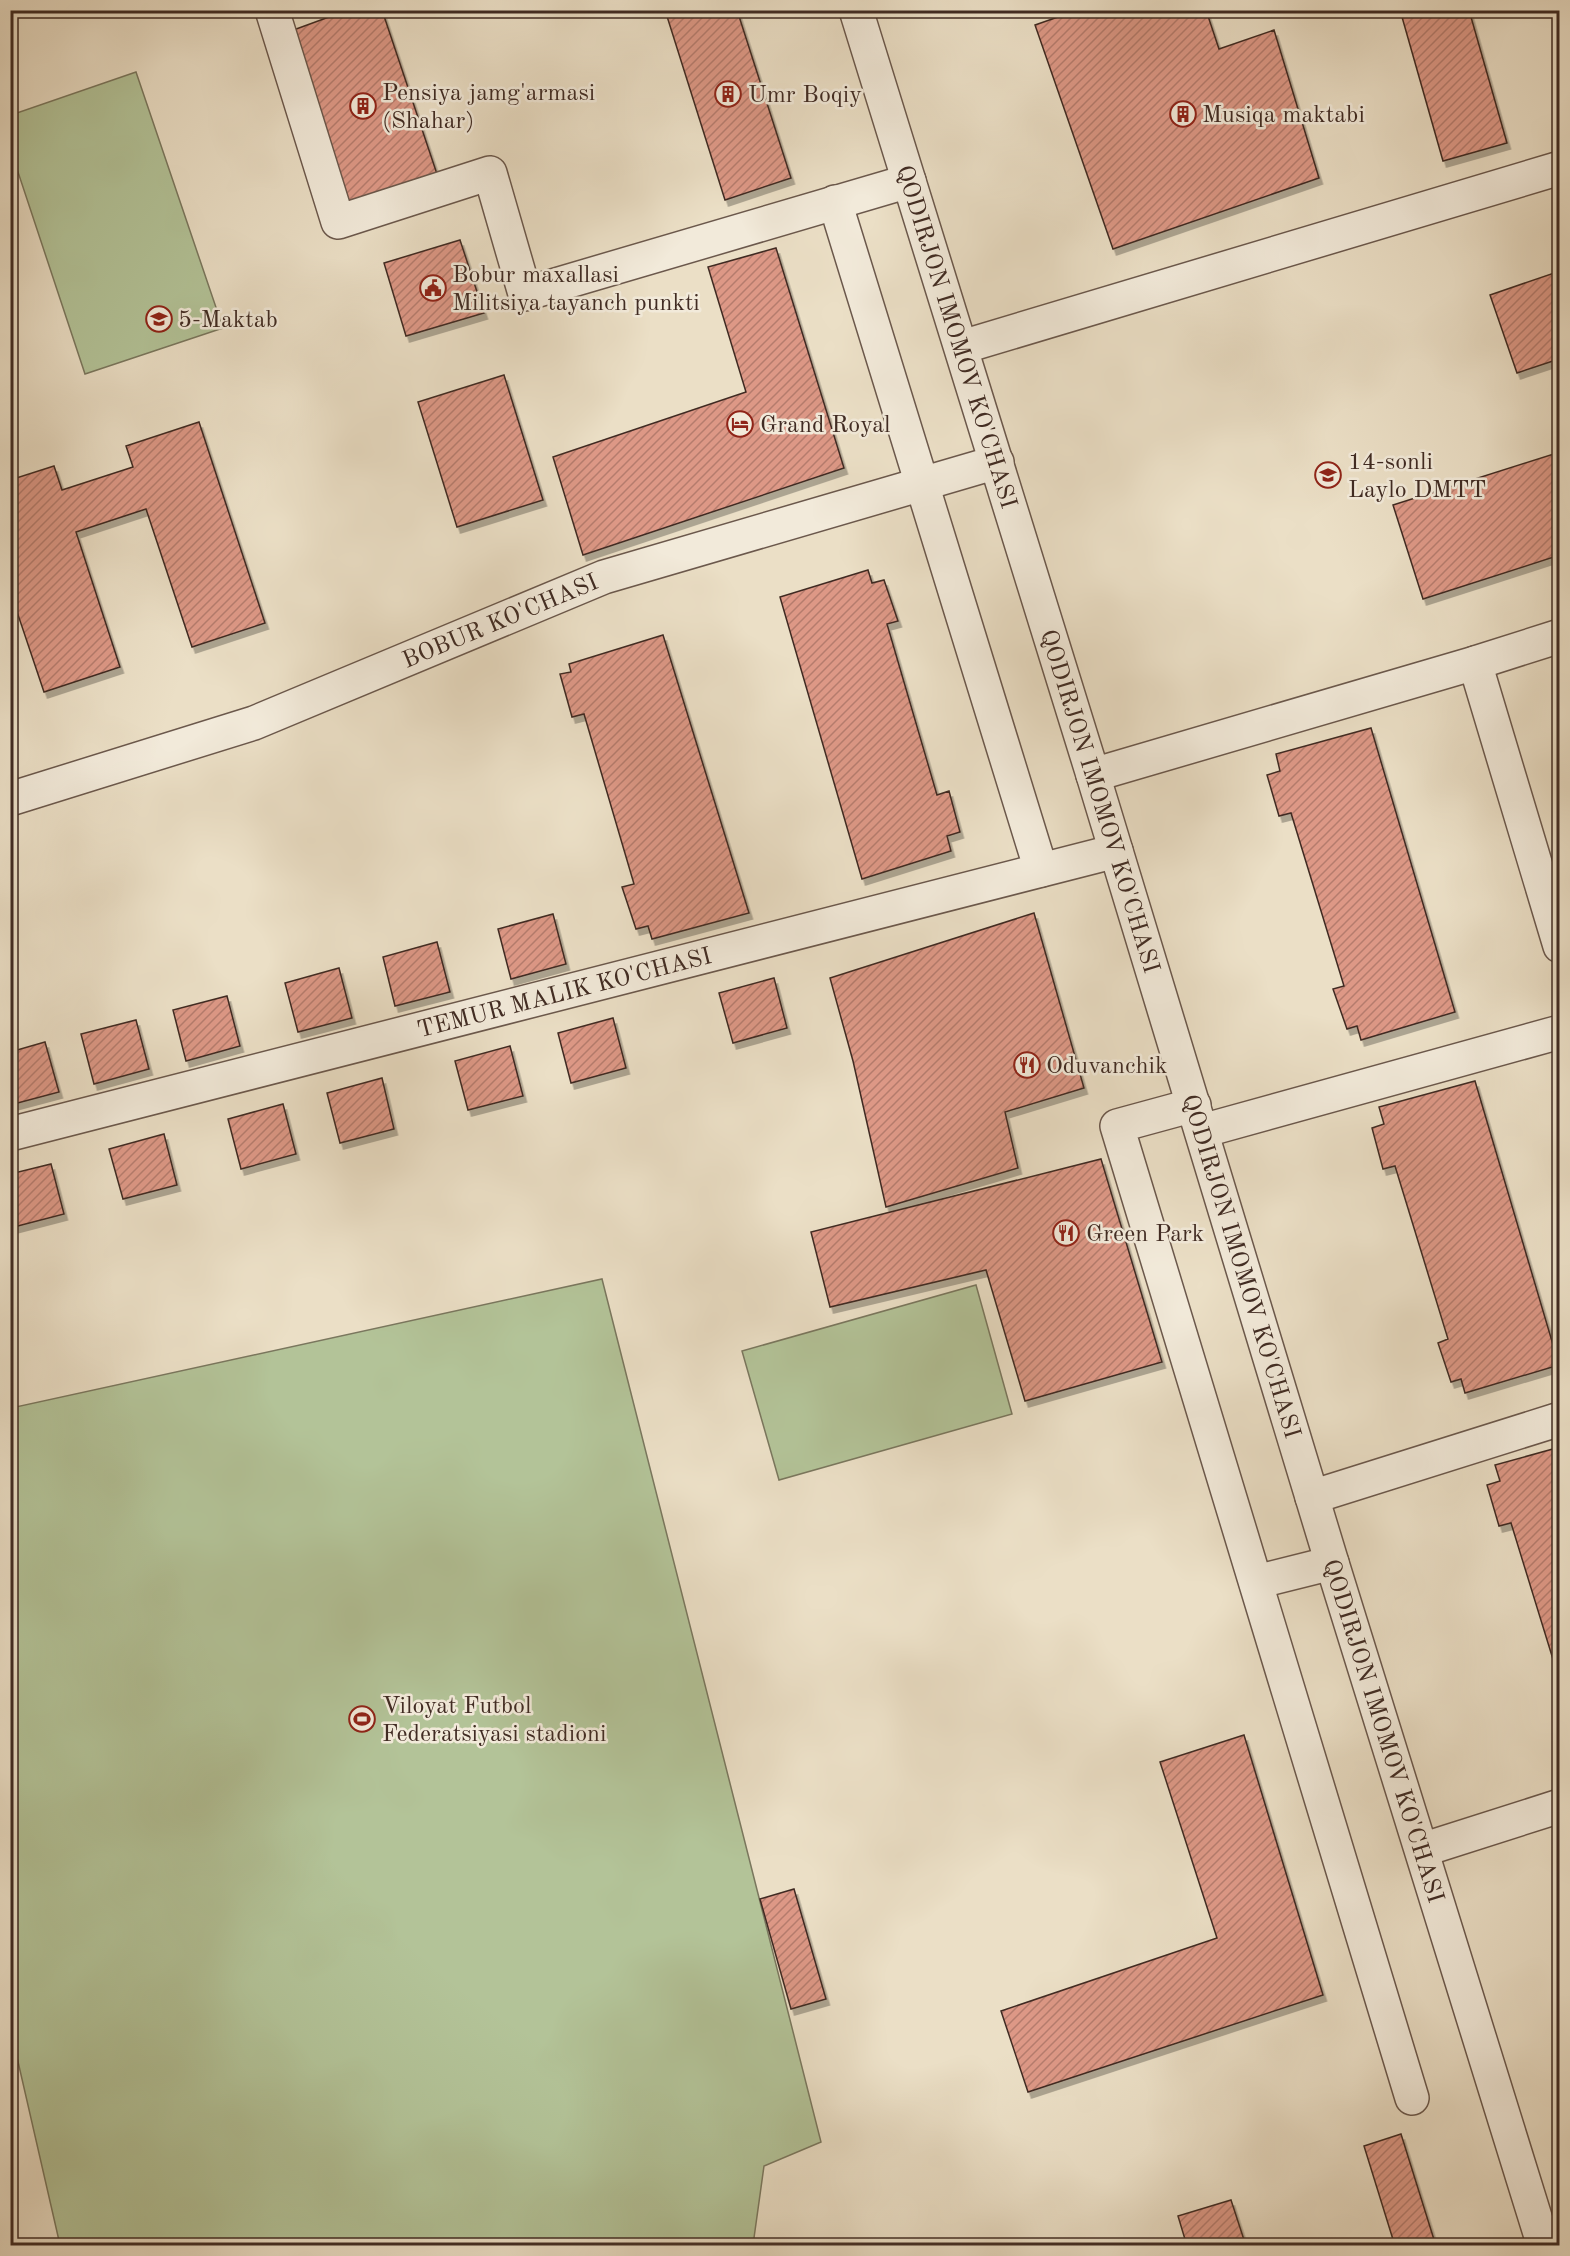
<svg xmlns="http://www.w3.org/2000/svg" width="1570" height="2256" viewBox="0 0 1570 2256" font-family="'Old Standard TT',serif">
	<defs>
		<pattern id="building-hatch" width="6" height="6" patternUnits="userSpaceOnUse" patternTransform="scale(1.5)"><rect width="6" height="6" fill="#dd9886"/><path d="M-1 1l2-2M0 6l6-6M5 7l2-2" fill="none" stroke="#b57c6d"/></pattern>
		<filter id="shadow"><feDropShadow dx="3.5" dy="6" stdDeviation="0" flood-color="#0004"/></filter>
	</defs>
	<rect width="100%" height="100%" fill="#ebdfc6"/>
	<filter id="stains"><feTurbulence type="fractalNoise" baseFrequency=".00333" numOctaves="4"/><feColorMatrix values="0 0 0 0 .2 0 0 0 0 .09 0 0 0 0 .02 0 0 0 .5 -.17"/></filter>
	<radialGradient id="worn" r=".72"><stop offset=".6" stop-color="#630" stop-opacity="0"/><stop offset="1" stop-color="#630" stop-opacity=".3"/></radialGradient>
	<!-- green -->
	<path fill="#b3c398" stroke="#7a775e" stroke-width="1.5" d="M136 72 223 328 85 374 11 151V115Z
		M602 1279 821 2142 764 2166 753 2245H60L11 2031V1408Z
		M976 1285 1012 1414 779 1480 742 1351Z"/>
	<!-- building -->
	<path fill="url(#building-hatch)" stroke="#402b23" stroke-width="1.5" filter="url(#shadow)" d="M348 10H382L439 180 347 211 288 32Z
		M665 10H737L791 178 725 200Z
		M1078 10H1206L1219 49 1274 30 1319 178 1113 249 1035 25Z
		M1400 10H1469L1507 143 1443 161Z
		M460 240 484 313 406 336 384 263Z
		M776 248 844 468 583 555 553 457 746 392 708 267Z
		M1560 271V369L1556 360 1517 373 1490 295Z
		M504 375 543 500 457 527 418 402Z
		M199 422 265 623 192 647 146 509 76 532 120 667 44 692 10 591V480L54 466 62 490 133 467 126 446Z
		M1560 452V555L1423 599 1393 505Z
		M868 570 872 583 884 580 898 621 887 624 937 795 949 791 960 832 947 836 951 851 862 879 780 597Z
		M663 635 749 913 652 939 648 926 636 929 622 887 634 884 584 714 572 717 560 674 571 672 569 664Z
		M1371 728 1455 1012 1361 1040 1357 1026 1347 1029 1333 989 1344 986 1291 813 1279 816 1267 775 1280 771 1276 754Z
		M1034 913 1084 1088 1005 1112 1018 1168 886 1207 853 1061 830 978Z
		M553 914 566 964 511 979 498 929Z
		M437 942 450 992 395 1006 383 957Z
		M339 968 352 1018 298 1032 285 983Z
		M774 978 787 1028 733 1043 719 993Z
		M227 996 240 1046 186 1061 173 1010Z
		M613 1018 626 1068 571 1083 558 1033Z
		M136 1020 149 1069 94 1084 81 1034Z
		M45 1042 59 1092 10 1105V1052Z
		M510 1046 523 1096 468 1110 455 1061Z
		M382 1078 394 1129 340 1143 327 1093Z
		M1475 1081 1559 1365 1465 1393 1461 1379 1451 1382 1438 1343 1448 1339 1395 1166 1383 1169 1372 1128 1384 1124 1379 1107Z
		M283 1104 296 1154 241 1169 228 1119Z
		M164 1134 177 1185 123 1199 109 1149Z
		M1101 1159 1162 1362 1025 1401 986 1270 830 1307 811 1232Z
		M51 1164 64 1214 10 1228V1174Z
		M1560 1447V1682L1511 1523 1499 1526 1487 1485 1500 1481 1495 1465Z
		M1244 1735 1323 1995 1028 2092 1001 2011 1217 1938 1160 1762Z
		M794 1889 826 1999 791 2009 760 1899Z
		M1401 2134 1436 2246H1395L1364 2146Z
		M1231 2200 1246 2246H1187L1178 2216Z"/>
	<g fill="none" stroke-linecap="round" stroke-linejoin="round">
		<!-- minor casing -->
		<g stroke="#6b584c" stroke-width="36">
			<g id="minor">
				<path d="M272 10 338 222 490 173 525 294 909 181"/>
				<path id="s1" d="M856 10 1093 775 1332 1563 1544 2246"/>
				<path d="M835 202 1041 870"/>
				<path d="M962 347 1560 168"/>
				<path d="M1475 663 1560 946"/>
				<path d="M1093 775 1475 663 1560 636"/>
				<path id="s2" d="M10 799 254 723 604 577 997 462"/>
				<path d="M1194 1105 1117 1126 1412 2098"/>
				<path d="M1202 1131 1560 1032"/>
				<path id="s3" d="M10 1134 1116 851"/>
				<path d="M1312 1497 1560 1419"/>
				<path d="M1256 1582 1332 1563"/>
				<path d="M1422 1850 1560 1806"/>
			</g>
		</g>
		<!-- minor -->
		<use href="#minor" stroke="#f2eada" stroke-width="33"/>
	</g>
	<!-- icons -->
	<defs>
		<g id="building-ring" transform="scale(1.35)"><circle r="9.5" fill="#f2eada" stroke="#8f2418" stroke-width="1.5"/><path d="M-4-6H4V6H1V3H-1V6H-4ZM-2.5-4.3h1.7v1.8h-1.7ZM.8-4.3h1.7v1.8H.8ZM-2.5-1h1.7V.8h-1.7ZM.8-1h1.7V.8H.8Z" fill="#8f2418"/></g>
		<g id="civic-ring" transform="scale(1.35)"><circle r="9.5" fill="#f2eada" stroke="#8f2418" stroke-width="1.5"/><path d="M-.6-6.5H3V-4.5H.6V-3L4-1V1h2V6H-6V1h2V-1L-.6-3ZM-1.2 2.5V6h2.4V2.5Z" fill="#8f2418"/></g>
		<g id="school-ring" transform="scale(1.35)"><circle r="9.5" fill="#f2eada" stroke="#8f2418" stroke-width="1.5"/><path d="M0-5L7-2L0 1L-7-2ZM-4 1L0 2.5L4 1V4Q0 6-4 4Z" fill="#8f2418"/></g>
		<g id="hotel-ring" transform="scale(1.35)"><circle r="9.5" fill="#f2eada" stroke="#8f2418" stroke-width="1.5"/><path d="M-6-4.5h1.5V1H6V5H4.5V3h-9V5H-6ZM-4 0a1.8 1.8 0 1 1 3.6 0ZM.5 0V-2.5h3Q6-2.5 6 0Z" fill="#8f2418"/></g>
		<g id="restaurant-ring" transform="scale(1.35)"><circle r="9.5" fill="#f2eada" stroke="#8f2418" stroke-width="1.5"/><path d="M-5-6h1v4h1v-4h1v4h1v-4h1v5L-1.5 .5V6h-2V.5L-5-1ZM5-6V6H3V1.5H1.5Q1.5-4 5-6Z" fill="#8f2418"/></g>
		<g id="stadium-ring" transform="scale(1.35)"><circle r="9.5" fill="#f2eada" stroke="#8f2418" stroke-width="1.5"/><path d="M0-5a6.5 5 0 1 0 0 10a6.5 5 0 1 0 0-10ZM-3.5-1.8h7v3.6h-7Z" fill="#8f2418"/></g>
	</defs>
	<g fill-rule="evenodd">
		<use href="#building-ring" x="728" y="94"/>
		<use href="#building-ring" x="363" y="106"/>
		<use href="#building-ring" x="1183" y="114"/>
		<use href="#civic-ring" x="433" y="288"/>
		<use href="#school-ring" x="159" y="319"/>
		<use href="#hotel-ring" x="740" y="424"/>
		<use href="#school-ring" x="1328" y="475"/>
		<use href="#restaurant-ring" x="1027" y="1065"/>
		<use href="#restaurant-ring" x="1066" y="1233"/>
		<use href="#stadium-ring" x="362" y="1719"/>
	</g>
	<g text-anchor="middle" stroke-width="5" stroke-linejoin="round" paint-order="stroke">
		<!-- poi labels -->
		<g font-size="24" fill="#402b23" stroke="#f2eada" text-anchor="start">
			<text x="382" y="100">Pensiya jamg'armasi<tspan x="382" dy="28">(Shahar)</tspan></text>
			<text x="748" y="102">Umr Boqiy</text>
			<text x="1202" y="122">Musiqa maktabi</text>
			<text x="452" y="282">Bobur maxallasi<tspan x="452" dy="28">Militsiya tayanch punkti</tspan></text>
			<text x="178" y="327">5-Maktab</text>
			<text x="760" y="432">Grand Royal</text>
			<text x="1348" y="469">14-sonli<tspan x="1348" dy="28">Laylo DMTT</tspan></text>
			<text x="1046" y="1073">Oduvanchik</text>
			<text x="1086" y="1241">Green Park</text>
			<text x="382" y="1713">Viloyat Futbol<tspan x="382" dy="28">Federatsiyasi stadioni</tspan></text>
		</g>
		<!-- street labels -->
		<g font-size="24" fill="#402b23" stroke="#f2eada">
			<text dy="8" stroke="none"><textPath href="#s1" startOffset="342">QODIRJON IMOMOV KO'CHASI</textPath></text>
			<text dy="8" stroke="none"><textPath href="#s2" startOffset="522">BOBUR KO'CHASI</textPath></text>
			<text dy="8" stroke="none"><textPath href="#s1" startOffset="828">QODIRJON IMOMOV KO'CHASI</textPath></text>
			<text dy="8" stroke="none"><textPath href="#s3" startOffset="572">TEMUR MALIK KO'CHASI</textPath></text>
			<text dy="8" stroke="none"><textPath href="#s1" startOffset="1314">QODIRJON IMOMOV KO'CHASI</textPath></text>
			<text dy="8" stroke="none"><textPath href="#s1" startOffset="1800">QODIRJON IMOMOV KO'CHASI</textPath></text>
		</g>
	</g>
	<!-- margin -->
	<rect width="1570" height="2256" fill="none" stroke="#ebdfc6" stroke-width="36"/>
	<rect x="12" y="12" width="1546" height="2232" fill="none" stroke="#402b23" stroke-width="3"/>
	<rect x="18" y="18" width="1534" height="2220" fill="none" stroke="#402b23" stroke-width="1.5"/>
	<rect width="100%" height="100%" filter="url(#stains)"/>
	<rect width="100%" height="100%" fill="url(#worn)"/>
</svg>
